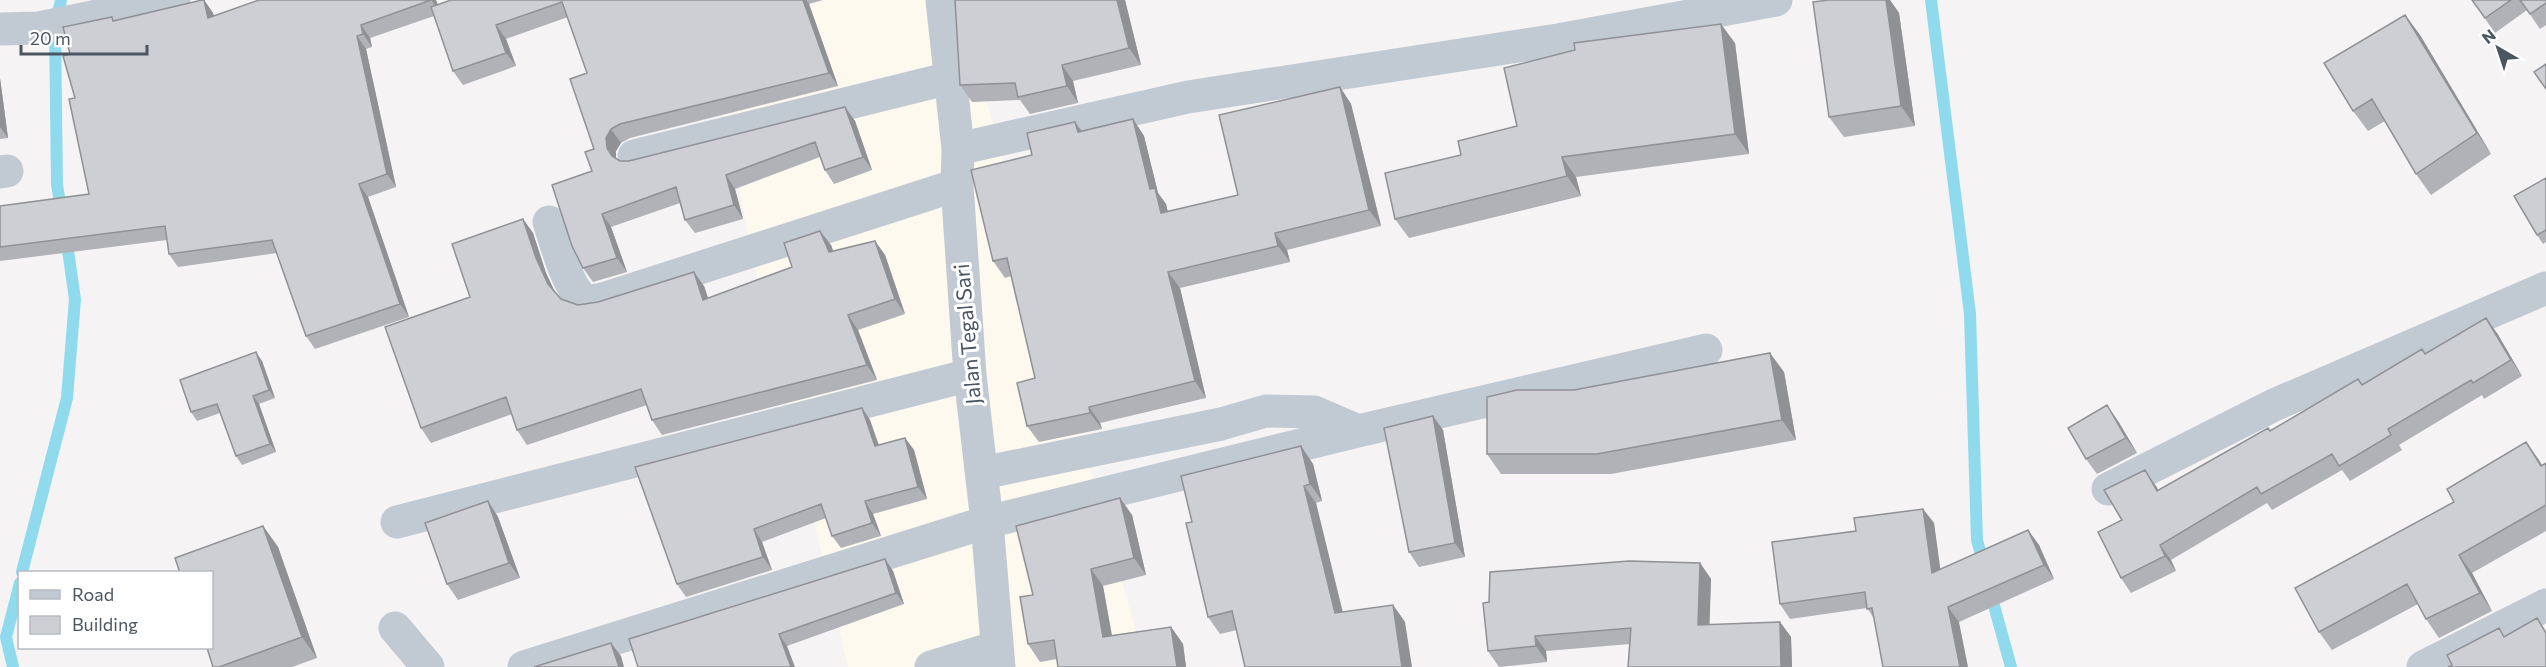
<svg xmlns="http://www.w3.org/2000/svg" width="2546" height="667" viewBox="0 0 2546 667" font-family="Commissioner,sans-serif">
	<rect width="100%" height="100%" fill="#f5f3f3"/>
	<!-- commercial -->
	<path fill="#fdf9ef" d="M699 0H958L1146 667H848L756 272Z"/>
	<g fill="none" stroke-linecap="round" stroke-linejoin="round">
		<!-- stream -->
		<path stroke="#90daee" stroke-width="12" d="M61 0 55 27 57 185 62 214
			M1931 0 1970 314 1977 540 1984 565
			M22 572 67 398 75 299 66 237
			M1990 591 2011 667
			M13 667 6 637 20 583"/>
		<!-- minor -->
		<path stroke="#c1cad2" stroke-width="33" d="M942 0 958 149 957 185 970 375 987 522 999 667
			M0 29 39 28 174 0
			M958 149 1188 97 1558 40 1776 0
			M634 156 950 78
			M0 172 7 171
			M549 222C555 239 569 297 588 301 592 301 598 300 603 299L957 185
			M982 473 1221 424 1266 411 1314 412 1358 431
			M2108 489 2274 405 2546 288
			M397 522 970 375
			M395 628 428 667
			M524 667 987 522 1358 431 1706 350
			M931 667 997 647
			M2423 667 2546 605"/>
	</g>
	<!-- wall -->
	<path fill="#b0b2b7" d="M204 0 213 13 214 16 436 0 438 5 451 0H823L809 4 838 86 630 138 621 143 616 151V158L620 161H629L845 107 855 121 872 170 834 184 825 170 820 157 735 189 743 219 695 233 685 220 680 203 611 227 627 272 593 282 583 268 594 149 587 73 568 17 506 39 516 66 463 85 453 71 434 16 370 38 372 47 366 49 396 187 368 197 409 317 315 349 306 336 277 253 178 267 169 254 167 240 0 261V206L89 194 75 98 70 54 115 20Z
		M1125 0 1141 65 1073 81 1078 103 1030 114 1020 100 972 102 960 85Z
		M1829 0H1890L1899 13 1915 126 1844 137 1829 117Z
		M2472 0H2546V25L2540 29 2527 10 2495 33Z
		M2405 15 2420 35 2491 154 2431 195 2416 174 2385 121 2368 131 2353 111Z
		M1735 43 1749 154 1576 177 1581 196 1409 238 1395 219 1461 155 1517 126Z
		M0 78 8 138 0 139Z
		M1340 87 1351 104 1381 226 1287 250 1290 262 1180 288 1206 398 1100 423 1102 429 1039 442 1027 426 1035 378 1011 276 1005 278 993 261 1032 155 1075 122 1082 131 1133 119 1144 136 1158 193 1166 204 1168 212 1238 195Z
		M2546 178V242L2543 244 2537 235Z
		M523 219 533 233 546 273 555 292 561 299 578 305 704 286 708 299 792 267 820 231 831 245 833 251 875 241 885 255 905 314 858 330 877 380 662 435 652 420 647 405 527 445 517 430 512 414 431 443 421 428 470 297Z
		M2497 333 2522 376 2484 399 2482 395 2399 445 2402 450 2350 481 2342 470 2272 510 2267 503 2171 560 2176 571 2131 593 2121 578 2122 520 2156 486 2158 490 2270 431 2358 379 2362 384 2425 354Z
		M262 361 275 398 259 404 276 452 242 465 236 456 220 413 197 421 191 412Z
		M1784 372 1796 440 1611 474H1501L1487 454 1574 390Z
		M862 408 870 420 879 445 905 438 914 450 927 499 873 514 881 536 841 548 832 536 826 518 762 542 772 570 686 597 677 584Z
		M1433 416 1443 430 1465 557 1419 567 1409 552Z
		M2118 421 2137 453 2097 474 2086 459Z
		M2526 442 2542 465 2546 463V531L2472 573 2492 611 2439 638 2426 619 2418 604 2332 650 2319 632 2454 502Z
		M1301 446 1313 464 1322 501 1316 503 1343 612 1393 605 1405 622 1237 630 1220 634 1208 617 1192 522Z
		M1120 498 1132 515 1146 575 1103 586 1112 635 1171 627 1183 644 1186 667H1058L1057 659 1040 662 1028 644Z
		M488 501 498 517 520 578 458 600 447 584Z
		M1923 509 1934 523 1940 570 2028 530 2039 545 2054 579 1959 622 1873 617 1867 608 1790 619 1780 604 1856 531Z
		M263 526 278 547 317 658 292 667H213Z
		M885 559 893 571 904 604 787 646 638 667Z
		M1700 563 1711 579 1709 625 1780 622 1791 637 1792 667H1628L1630 644 1546 651 1547 662 1499 667 1488 651 1489 602Z"/>
	<!-- shaded-wall -->
	<path fill="#909195" d="M204 0 213 13 217 31 208 18Z
		M431 0H436L441 13Z
		M803 0H806L809 4 838 86 829 73Z
		M1117 0H1125L1141 65 1129 48Z
		M1886 0H1890L1899 13 1915 126 1901 106Z
		M2405 15 2420 35 2491 154 2477 133Z
		M1721 24 1735 43 1749 154 1735 134Z
		M361 25 370 38 372 47 363 34Z
		M496 25 506 39 516 66 506 53Z
		M357 36 366 49 396 187 387 174Z
		M1062 65 1073 81 1078 103 1067 86Z
		M0 78 8 138 0 127Z
		M1340 87 1351 104 1381 226 1369 210Z
		M845 107 855 121 872 170 863 157Z
		M1133 119 1144 136 1158 193 1166 204 1172 230 1161 213 1150 189Z
		M1075 122 1087 139 1078 132Z
		M611 129 621 143 616 151V161L607 148 606 138Z
		M1562 157 1576 177 1581 196 1567 176Z
		M726 175 735 189 743 219 734 205Z
		M359 184 368 197 409 317 400 304Z
		M602 214 611 227 627 272 617 258Z
		M523 219 533 233 546 273 558 299 548 284 536 258Z
		M820 231 831 245 839 267 829 252Z
		M1275 233 1287 250 1290 262 1278 246Z
		M875 241 885 255 905 314 895 299Z
		M694 272 704 286 714 315 703 300Z
		M1168 272 1180 288 1206 398 1195 381Z
		M848 315 858 330 877 380 867 365Z
		M2486 318 2497 333 2522 376 2511 360Z
		M256 352 262 361 275 398 269 390Z
		M1770 353 1784 372 1796 440 1782 420Z
		M253 396 259 404 276 452 270 444Z
		M2107 405 2118 421 2137 453 2126 438Z
		M1089 407 1100 423 1102 429 1090 413Z
		M862 408 870 420 883 459 875 446Z
		M1433 416 1443 430 1465 557 1455 543Z
		M905 438 914 450 927 499 918 487Z
		M2526 442 2539 460 2546 472 2541 466Z
		M1301 446 1313 464 1322 501 1310 484Z
		M2145 470 2156 486 2168 507 2157 491Z
		M1304 486 1316 503 1347 631 1335 613Z
		M1120 498 1132 515 1146 575 1134 558Z
		M488 501 498 517 520 578 509 563Z
		M865 501 873 514 881 536 872 523Z
		M1923 509 1934 523 1943 588 1932 573Z
		M263 526 278 547 317 658 302 637Z
		M754 529 762 542 772 570 763 557Z
		M2028 530 2039 545 2054 579 2044 565Z
		M2160 545 2171 560 2176 571 2165 556Z
		M2459 555 2472 573 2492 611 2480 593Z
		M885 559 893 571 904 604 896 593Z
		M1700 563 1711 579 1709 641 1698 625Z
		M1091 569 1103 586 1115 654 1103 637Z
		M1393 605 1405 622 1412 667H1402Z
		M1948 607 1959 622 1968 667H1960Z
		M1780 622 1791 637 1792 667H1781Z
		M1171 627 1183 644 1186 667H1177Z
		M779 634 787 646 795 667H791Z
		M1535 636 1546 651 1547 662 1536 646Z
		M611 643 621 656 624 667H619Z"/>
	<!-- building -->
	<path fill="#cdcfd5" stroke="#909195" stroke-width="1.5" d="M202 0H204L208 18 259 0H431L361 25 363 34 357 36 387 174 359 184 400 304 306 336 272 240 169 254 165 226 0 247V206L89 194 69 99 75 98 63 56 70 54 63 27 112 17 113 21Z
		M451 0H803L829 73 620 124 611 129 606 138 607 148 612 156 620 161H629L845 107 863 157 825 170 815 142 726 175 734 205 685 220 676 187 602 214 617 258 583 268 572 246 552 185 592 171 585 152 594 149 570 79 587 73 562 2 496 25 506 53 453 71 431 7Z
		M955 0H1117L1129 48 1062 65 1067 86 1018 97 1015 83 960 85Z
		M1829 0H1886L1901 106 1829 117 1813 2Z
		M2472 0H2511L2485 18Z
		M2520 0H2546V3L2530 14Z
		M2405 15 2477 133 2416 174 2372 99 2353 111 2324 63Z
		M1721 24 1735 134 1562 157 1567 176 1395 219 1385 173 1461 155 1458 141 1517 126 1504 68 1575 50 1574 43Z
		M2546 64V89L2534 72Z
		M1340 87 1369 210 1275 233 1278 246 1168 272 1195 381 1089 407 1090 413 1027 426 1017 383 1035 378 1007 258 993 261 971 170 1032 155 1027 133 1075 122 1078 132 1133 119 1150 189 1155 188 1161 213 1238 195 1219 115Z
		M2546 178V230L2537 235 2514 196Z
		M523 219 536 258 548 284 561 299 578 305 598 302 694 272 703 300 792 267 784 243 820 231 829 252 875 241 895 299 848 315 867 365 652 420 641 389 517 430 506 397 421 428 385 327 470 297 452 244Z
		M2486 318 2511 360 2473 383 2471 380 2388 429 2391 435 2339 466 2332 454 2261 494 2257 487 2160 545 2165 556 2121 578 2098 532 2122 520 2104 490 2145 470 2157 491 2268 428 2270 431 2358 379 2362 385 2422 349 2425 354Z
		M256 352 269 390 253 396 270 444 236 456 217 404 191 412 180 380Z
		M1770 353 1782 420 1597 454H1487V397L1517 390H1574Z
		M2107 405 2126 438 2086 459 2068 428Z
		M862 408 875 446 905 438 918 487 865 501 872 523 832 536 821 504 754 529 763 557 677 584 635 467Z
		M1433 416 1455 543 1409 552 1384 428Z
		M2526 442 2541 466 2546 463V505L2459 555 2480 593 2426 619 2407 584 2319 632 2295 588 2454 502 2447 489Z
		M1301 446 1310 484 1304 486 1335 613 1393 605 1402 667H1245L1232 611 1208 617 1186 523 1192 522 1181 476Z
		M1120 498 1134 558 1091 569 1103 637 1171 627 1177 667H1058L1054 640 1028 644 1020 597 1033 595 1016 526Z
		M488 501 509 563 447 584 425 523Z
		M1923 509 1932 573 2028 530 2044 565 1948 607 1960 667H1883L1872 608 1867 609 1865 592 1780 604 1772 542 1856 531 1854 518Z
		M263 526 302 637 219 667H213L207 648H212V573H180L175 558Z
		M885 559 896 593 779 634 791 667H638L629 639Z
		M1629 561 1700 563 1698 625 1780 622 1781 667H1628L1631 628 1535 636 1536 646 1488 651 1483 603 1489 602 1490 572Z
		M2537 618 2546 633V667H2448L2452 665 2447 655 2499 628 2504 637Z
		M611 643 619 667H534Z"/>
	<g text-anchor="middle" stroke-width="6" stroke-linejoin="round" paint-order="stroke">
		<!-- street labels -->
		<g font-size="21" fill="#4a5661" stroke="#fff">
			<text transform="translate(968 334) rotate(-95)" y="7">Jalan Tegal Sari</text>
		</g>
	</g>
	<!-- legend -->
	<rect x="18" y="571" width="195" height="78" fill="#ffffff" stroke="#b7bbc0" stroke-width="1.5"/>
	<rect x="30" y="590" width="30" height="9" fill="#c1cad2" stroke="#b7bbc0" stroke-width="1.5"/>
	<text x="72" y="601" font-size="18" fill="#4a5661">Road</text>
	<rect x="30" y="616" width="30" height="18" fill="#cdcfd5" stroke="#b7bbc0" stroke-width="1.5"/>
	<text x="72" y="631" font-size="18" fill="#4a5661">Building</text>
	<!-- north arrow -->
	<g transform="translate(2498 48) rotate(321)" stroke="#ffffff" stroke-width="4.5" paint-order="stroke">
	<path d="M0-4.5L10 22L0 15L-10 22Z" fill="#4a5661"/>
	<text y="-9" font-size="16" font-weight="bold" text-anchor="middle" fill="#4a5661">N</text>
	</g>
	<!-- scale -->
	<path d="M21 45v9h126v-9" fill="none" stroke="#4a5661" stroke-width="3"/>
	<text x="30" y="45" font-size="18" fill="#4a5661" stroke="#ffffff" stroke-width="4.5" paint-order="stroke">20 m</text>
</svg>
